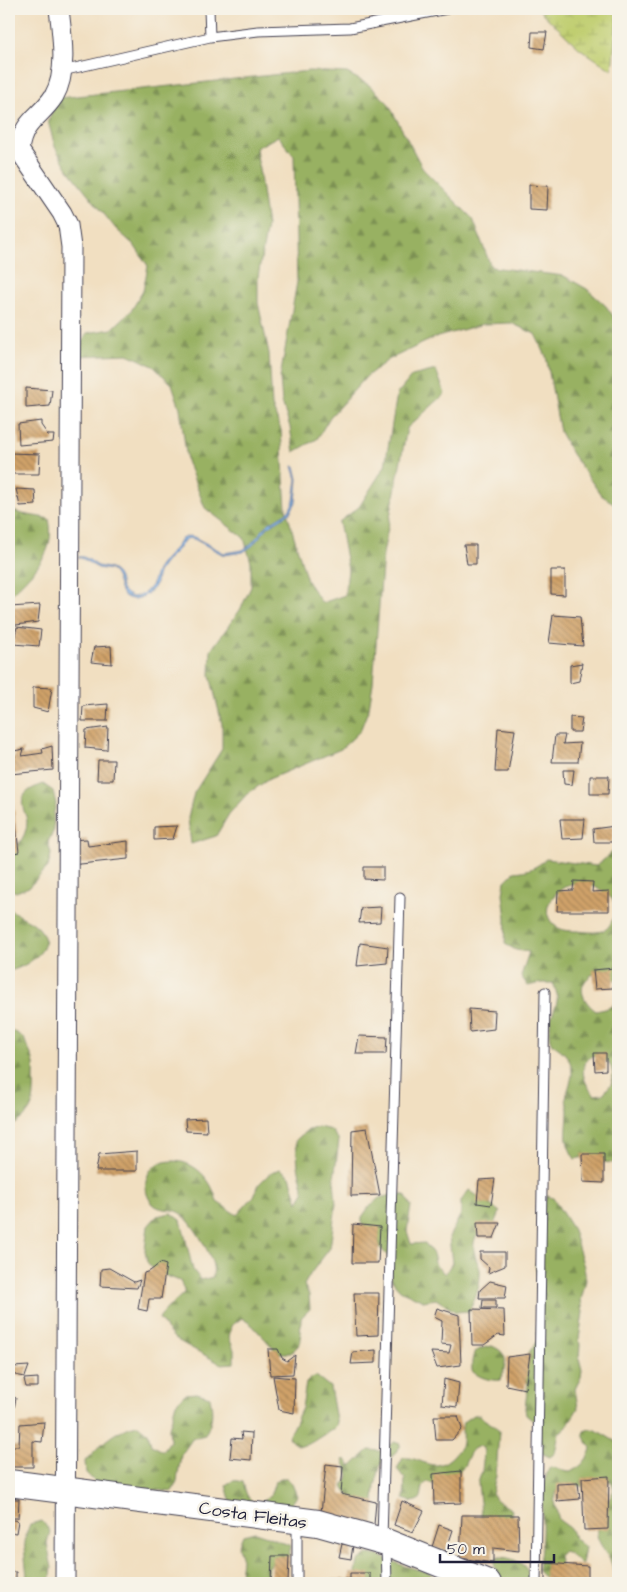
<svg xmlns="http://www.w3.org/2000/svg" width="627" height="1592" viewBox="0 0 627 1592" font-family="'Architects Daughter',sans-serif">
	<defs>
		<pattern id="forest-firs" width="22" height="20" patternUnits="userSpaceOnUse" patternTransform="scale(1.25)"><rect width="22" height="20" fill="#98b162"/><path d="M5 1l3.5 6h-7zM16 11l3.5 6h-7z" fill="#7c9052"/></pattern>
		<pattern id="wetland-marsh" width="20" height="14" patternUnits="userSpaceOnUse" patternTransform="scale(1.25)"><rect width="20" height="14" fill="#c0ce70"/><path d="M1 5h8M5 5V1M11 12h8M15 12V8" fill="none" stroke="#a5b162"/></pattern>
		<pattern id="water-rules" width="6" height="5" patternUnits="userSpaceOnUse" patternTransform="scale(1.25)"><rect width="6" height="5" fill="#7db3ec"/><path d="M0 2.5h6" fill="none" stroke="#6691c0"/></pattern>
		<pattern id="building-back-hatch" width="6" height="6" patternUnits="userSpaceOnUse" patternTransform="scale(1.25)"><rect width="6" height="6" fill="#d0a269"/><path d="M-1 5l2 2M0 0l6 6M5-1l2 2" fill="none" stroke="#a88458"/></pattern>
	</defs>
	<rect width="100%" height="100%" fill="#f7f3e8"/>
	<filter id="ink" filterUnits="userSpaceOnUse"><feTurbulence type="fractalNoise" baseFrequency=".02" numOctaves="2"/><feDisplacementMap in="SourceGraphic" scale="10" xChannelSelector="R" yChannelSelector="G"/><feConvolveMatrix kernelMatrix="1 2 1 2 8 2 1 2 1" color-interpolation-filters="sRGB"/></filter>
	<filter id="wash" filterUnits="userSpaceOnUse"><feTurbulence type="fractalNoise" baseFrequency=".0096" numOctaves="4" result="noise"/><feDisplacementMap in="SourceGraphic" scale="20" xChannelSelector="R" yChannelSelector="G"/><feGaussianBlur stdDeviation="1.12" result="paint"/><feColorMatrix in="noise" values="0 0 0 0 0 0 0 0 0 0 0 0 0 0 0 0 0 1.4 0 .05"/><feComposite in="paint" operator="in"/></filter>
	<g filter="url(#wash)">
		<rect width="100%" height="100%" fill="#f1dfc1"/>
		<!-- forest -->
		<path fill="url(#forest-firs)" stroke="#5d6a4e" fill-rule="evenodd" d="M309 71 347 73 369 85 388 103 423 169 473 219 491 267 564 276 587 289 606 306 618 323V506L601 495 572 454 560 432 546 356 535 334 511 323 483 324 434 338 388 360 367 376 330 417 317 439 294 452 290 427 282 403 280 378 297 282 294 156 278 136 256 148 267 226 258 277V303L269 353 272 406 281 430 286 509 307 581 322 603 345 595 348 570 339 522 359 507 385 466 397 394 412 376 436 370 445 394 407 428 383 554 373 683 369 708 360 731 341 749 269 779 247 794 229 814 216 836 191 844 188 818 194 793 222 749V724L210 675 211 650 240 610 251 587V562L244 538 205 508 187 461 180 408 172 384 153 366 128 354 76 356 87 333 112 329 131 311 143 291 148 266 134 245 116 229 68 169 55 147 48 121 59 98Z
			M9 509C22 516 35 515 49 519 57 556 31 572 9 597Z
			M43 784 53 791 56 804 53 816 54 830 48 842 51 854 48 867 29 887 16 892 9 889C9 880 7 870 9 861 11 850 27 840 27 822 27 814 19 806 24 796 28 789 36 787 43 784Z
			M614 849 618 850V986L617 981 608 973C604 973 599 972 596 973 592 974 589 977 586 980 577 991 586 1004 596 1011 610 1008 617 1007 618 991V1153L617 1163 600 1162 589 1156 575 1159C562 1139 568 1131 568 1110 568 1106 566 1102 566 1098 567 1091 571 1083 572 1075 573 1060 564 1051 552 1044 550 1036 549 1028 551 1019 556 1002 561 1002 553 983H540L528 986 521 976 529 952 516 950 505 944 506 919 503 894 505 881 514 872C528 871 536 868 546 859L596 866 606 858ZM579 882C596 885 627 899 612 921 610 925 607 930 602 931 595 933 585 932 578 931 569 931 560 931 553 924 536 906 561 884 579 882ZM595 1055C609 1057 616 1071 611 1084 609 1087 605 1091 603 1094L595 1095C583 1084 576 1062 595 1055Z
			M9 908C18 917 34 920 41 931 55 950 24 968 9 971Z
			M13 1031 24 1038C26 1045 30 1052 33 1059 35 1065 34 1073 34 1079 35 1107 32 1114 9 1128V1036Z
			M318 1127 331 1130 339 1140 334 1179 336 1205 330 1248 311 1273 304 1285 309 1295 310 1309 301 1318 300 1344 291 1353H278L252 1325 242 1318 231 1326 229 1338 234 1350V1363L221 1364 175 1339 166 1329 159 1318C166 1308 176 1301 185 1292L180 1281 156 1272 147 1262 145 1250 148 1226 157 1216 171 1213 181 1220 193 1270 201 1280 213 1277C213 1274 214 1270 213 1266 211 1253 190 1217 178 1212 170 1208 160 1211 153 1204 141 1192 144 1168 161 1163 189 1154 212 1177 217 1202L237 1215 254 1196 259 1184 268 1175 280 1169 290 1176 298 1202 304 1192 298 1166 296 1140 306 1131Z
			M469 1190 500 1212 495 1224C476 1232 470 1238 476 1259 478 1264 481 1269 480 1274 480 1287 475 1300 469 1311L456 1312 436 1299 423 1301 400 1290 392 1281 388 1256 362 1230V1217L369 1207 379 1198 392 1195H405L411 1206 407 1231 411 1244 425 1243 433 1254 436 1266 445 1274 452 1263 449 1237 461 1214V1201Z
			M547 1196 553 1198 573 1230 584 1267 586 1280 581 1300 583 1312 579 1339 580 1345 579 1358 582 1370 581 1377 575 1389 578 1408 568 1425 559 1433 555 1453 550 1457 541 1453 536 1423 526 1415 525 1408 528 1384 521 1373 523 1361 537 1341 538 1277 535 1265 541 1247 544 1202Z
			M492 1346C511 1354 505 1364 501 1380 490 1381 480 1378 472 1371 471 1352 475 1349 492 1346Z
			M316 1376 330 1387 337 1425C332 1431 326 1433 320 1437 308 1445 299 1451 288 1437L302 1408 306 1383 310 1379Z
			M197 1393 210 1397C213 1413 213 1420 205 1435L193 1438 181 1455 177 1481 172 1492 95 1482 86 1473 85 1461C101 1444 115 1429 138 1425L148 1433 151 1445 163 1451 170 1441 169 1428 176 1403 185 1394Z
			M473 1415H480C486 1423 494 1423 499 1431L496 1476 492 1494 495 1499 512 1510 511 1515 482 1521 478 1483 482 1471 484 1452 482 1446C468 1447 469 1459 462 1469 456 1476 447 1481 439 1486L427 1482 423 1486 421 1498C415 1503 411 1502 404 1499L405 1479 397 1469 403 1458C423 1456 433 1477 454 1455 457 1451 462 1447 462 1442 463 1435 461 1429 463 1422Z
			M590 1429 596 1430 618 1443V1583H614C614 1575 614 1568 610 1560 605 1549 593 1539 598 1525 601 1513 609 1501 614 1490L612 1484 607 1479 585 1487 573 1484 557 1490 554 1502 559 1520 570 1528 575 1539 585 1547 582 1565C575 1561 572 1553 564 1551L559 1555C559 1570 572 1574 585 1579L586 1583C569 1583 550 1586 538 1571 539 1559 542 1548 542 1536 543 1514 539 1488 550 1467 556 1468 566 1471 570 1471 580 1470 590 1456 591 1448L584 1437V1431Z
			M394 1442 400 1444V1447L389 1460 381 1463 375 1486 374 1502 350 1497 343 1486 349 1475 343 1460 346 1459 349 1465 352 1466 369 1450 381 1451Z
			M281 1478H287L292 1484 297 1496 290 1506 277 1518 231 1503 226 1485C232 1480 236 1480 243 1482 246 1492 246 1499 256 1503 270 1500 272 1493 275 1481Z
			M42 1521 50 1531 47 1543 52 1568 50 1583H27C27 1560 20 1548 30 1524Z
			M255 1532 267 1536 291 1546 288 1559 276 1558 268 1568 265 1583H239L242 1559 238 1547 243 1535Z
			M368 1554 380 1556 404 1566 428 1572 439 1580 451 1583 464 1581 472 1583H380L366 1580 356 1573 358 1561Z
			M498 1557C513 1557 533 1565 528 1583H498L494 1562Z"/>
		<!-- wetland -->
		<path fill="url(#wetland-marsh)" stroke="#717856" d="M538 9H618L612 70 579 48Z"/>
		<!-- water -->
		<path fill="url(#water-rules)" stroke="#506a94" d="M293 466H295L298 479 296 502 290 513 269 526 252 546 243 552 224 555 194 539C183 536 183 544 177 550 170 557 164 562 159 571 156 576 157 581 155 586 151 592 140 600 132 599 115 597 122 577 110 570 107 569 102 569 98 568 91 565 86 559 78 557 85 555 91 562 98 566 105 568 110 567 116 573 124 583 115 589 132 597 139 596 145 594 149 588 154 583 154 576 157 570 164 558 175 551 181 539L189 536 194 537 224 553 243 550 251 544 268 524 289 511 294 501 297 479Z"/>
		<g id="blocks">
			<!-- building -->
			<path fill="url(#building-back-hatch)" d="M532 32H547L544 49 531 47Z
				M529 185 548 186 547 210 529 209Z
				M26 388 52 390 50 406 26 408Z
				M41 421V425L48 435H54L53 442 19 445 18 424Z
				M9 453 40 454 39 474H9Z
				M16 489 35 490 36 505 20 506Z
				M464 545H476V564H467Z
				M551 570H565V595L551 594Z
				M40 605 38 622 9 626 10 607Z
				M553 615 580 617 583 646 549 643Z
				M17 627 41 630 39 646 13 644Z
				M111 646 112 664 91 662 94 647Z
				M582 663 579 681 570 683V665Z
				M33 687 52 688 48 712 33 708Z
				M108 704 107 721H82L83 706Z
				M570 717 582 718 580 732H570Z
				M108 727 107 750 85 748 86 730Z
				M498 728 515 730 508 772H495Z
				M555 735H565L563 744 580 743 578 762H552Z
				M52 746 53 770 10 774 19 852 9 854V758L15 757 14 751 24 749 22 756 43 753 42 749Z
				M98 760H114L113 780H97Z
				M563 770H574L572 785 564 784Z
				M590 776H609L608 794H590Z
				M560 819H585L583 838 562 839Z
				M177 826 173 839 154 840V827Z
				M615 826 612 842H594L593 829Z
				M87 839 88 846 128 841V859L71 865 70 840Z
				M364 867H383V880L364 879Z
				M574 881 593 882 592 892 609 891V911H557L558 891 573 890Z
				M381 907 380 922 359 923 361 908Z
				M360 943 388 947 387 963 357 966Z
				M615 968 613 988 595 989 593 970Z
				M469 1009 495 1011 494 1029 470 1032Z
				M359 1036 387 1037 386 1054H356Z
				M594 1053H606V1070L595 1071Z
				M206 1118 207 1132 186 1131 185 1119Z
				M367 1128 380 1195 351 1196 352 1130Z
				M137 1151V1171H96L99 1154Z
				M582 1154H604V1183L583 1182Z
				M495 1179 491 1205 477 1203 479 1180Z
				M477 1223H500L494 1238H478Z
				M353 1224 380 1227 378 1263H352Z
				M480 1252H505V1266L488 1273 489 1267 480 1259Z
				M160 1263 166 1265 161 1299H149L147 1311 138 1309 144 1273 150 1271Z
				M109 1268 134 1282 140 1280 137 1288 100 1286 101 1269Z
				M490 1281 507 1285 505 1298H479L480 1290Z
				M354 1293H379L378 1335 356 1336Z
				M483 1300H496V1308H482Z
				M437 1308 459 1315 461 1365 437 1368 431 1352 449 1353 451 1345 441 1344 442 1321 434 1317Z
				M471 1309 504 1310 505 1336 498 1335 484 1345H472Z
				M268 1349H278L282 1358 287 1361 295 1355 293 1374 270 1375Z
				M376 1350V1363L351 1364 353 1352Z
				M530 1354 525 1389 506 1385 507 1357Z
				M29 1366 25 1377 15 1375 13 1367Z
				M273 1376 295 1378 294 1413 279 1410Z
				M38 1378V1387H26L24 1379Z
				M444 1379 459 1383 457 1407 442 1405Z
				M9 1395 16 1398 10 1431H9Z
				M434 1416H458L462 1429 452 1440H436Z
				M44 1422 42 1442 33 1441V1467H11L10 1446H19L20 1424Z
				M241 1432 252 1433 251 1460 230 1458 232 1438 242 1439Z
				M326 1464 343 1466 341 1494 376 1502 374 1525 321 1513Z
				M461 1471V1503L434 1504 433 1474Z
				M609 1476 608 1529 584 1530 582 1478Z
				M578 1483 580 1499 557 1501V1484Z
				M9 1499H19L18 1518H9Z
				M402 1501 424 1511 413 1532 394 1525Z
				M462 1515H518L519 1551 493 1548V1563L460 1558Z
				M9 1519 18 1521 16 1533 9 1532Z
				M439 1525 453 1530 446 1551 432 1547Z
				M342 1544 353 1545 351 1559 339 1557Z
				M272 1556H289L288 1583H271Z
				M545 1563 588 1566V1583H545Z
				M9 1572H16V1583H9Z
				M350 1573H370V1583H333V1579H350Z"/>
		</g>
	</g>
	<g filter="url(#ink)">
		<use href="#blocks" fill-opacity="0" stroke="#413e4f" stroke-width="1"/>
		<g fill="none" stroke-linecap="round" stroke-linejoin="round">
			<!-- lane casing -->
			<g stroke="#413e4f" stroke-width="11">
				<path id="lane" d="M209 9 210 37
					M62 71 210 37 258 31 350 28 447 9
					M382 1539 400 897
					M386 1545 387 1583
					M297 1583V1523
					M536 1583 545 992"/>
			</g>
			<!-- street casing -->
			<g stroke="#413e4f" stroke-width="21">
				<path id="street" d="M59 9C62 35 68 72 54 96 40 118 23 120 19 150L62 213 68 225 71 247 65 1583"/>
			</g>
			<!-- secondary casing -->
			<g stroke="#413e4f" stroke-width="28">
				<path id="secondary" d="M9 1483 318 1523 386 1542 488 1583"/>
			</g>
			<!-- lane -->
			<use href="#lane" stroke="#fff" stroke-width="9"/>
			<!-- street -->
			<use href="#street" stroke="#fff" stroke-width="19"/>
			<!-- secondary -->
			<use href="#secondary" stroke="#fff" stroke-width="26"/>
		</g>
	</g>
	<g text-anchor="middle" stroke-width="5" stroke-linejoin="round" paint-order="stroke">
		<!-- street labels -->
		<g font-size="18" fill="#22223b" stroke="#f7f3e8">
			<text transform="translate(253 1515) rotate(8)" y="6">Costa Fleitas</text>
		</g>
	</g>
	<!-- margin -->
	<rect width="627" height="1592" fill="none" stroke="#f7f3e8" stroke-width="30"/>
	<!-- scale -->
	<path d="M440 1554v8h114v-8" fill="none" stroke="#22223b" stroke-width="2.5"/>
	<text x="447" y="1554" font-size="15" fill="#22223b" stroke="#f7f3e8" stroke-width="4" paint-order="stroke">50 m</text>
</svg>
